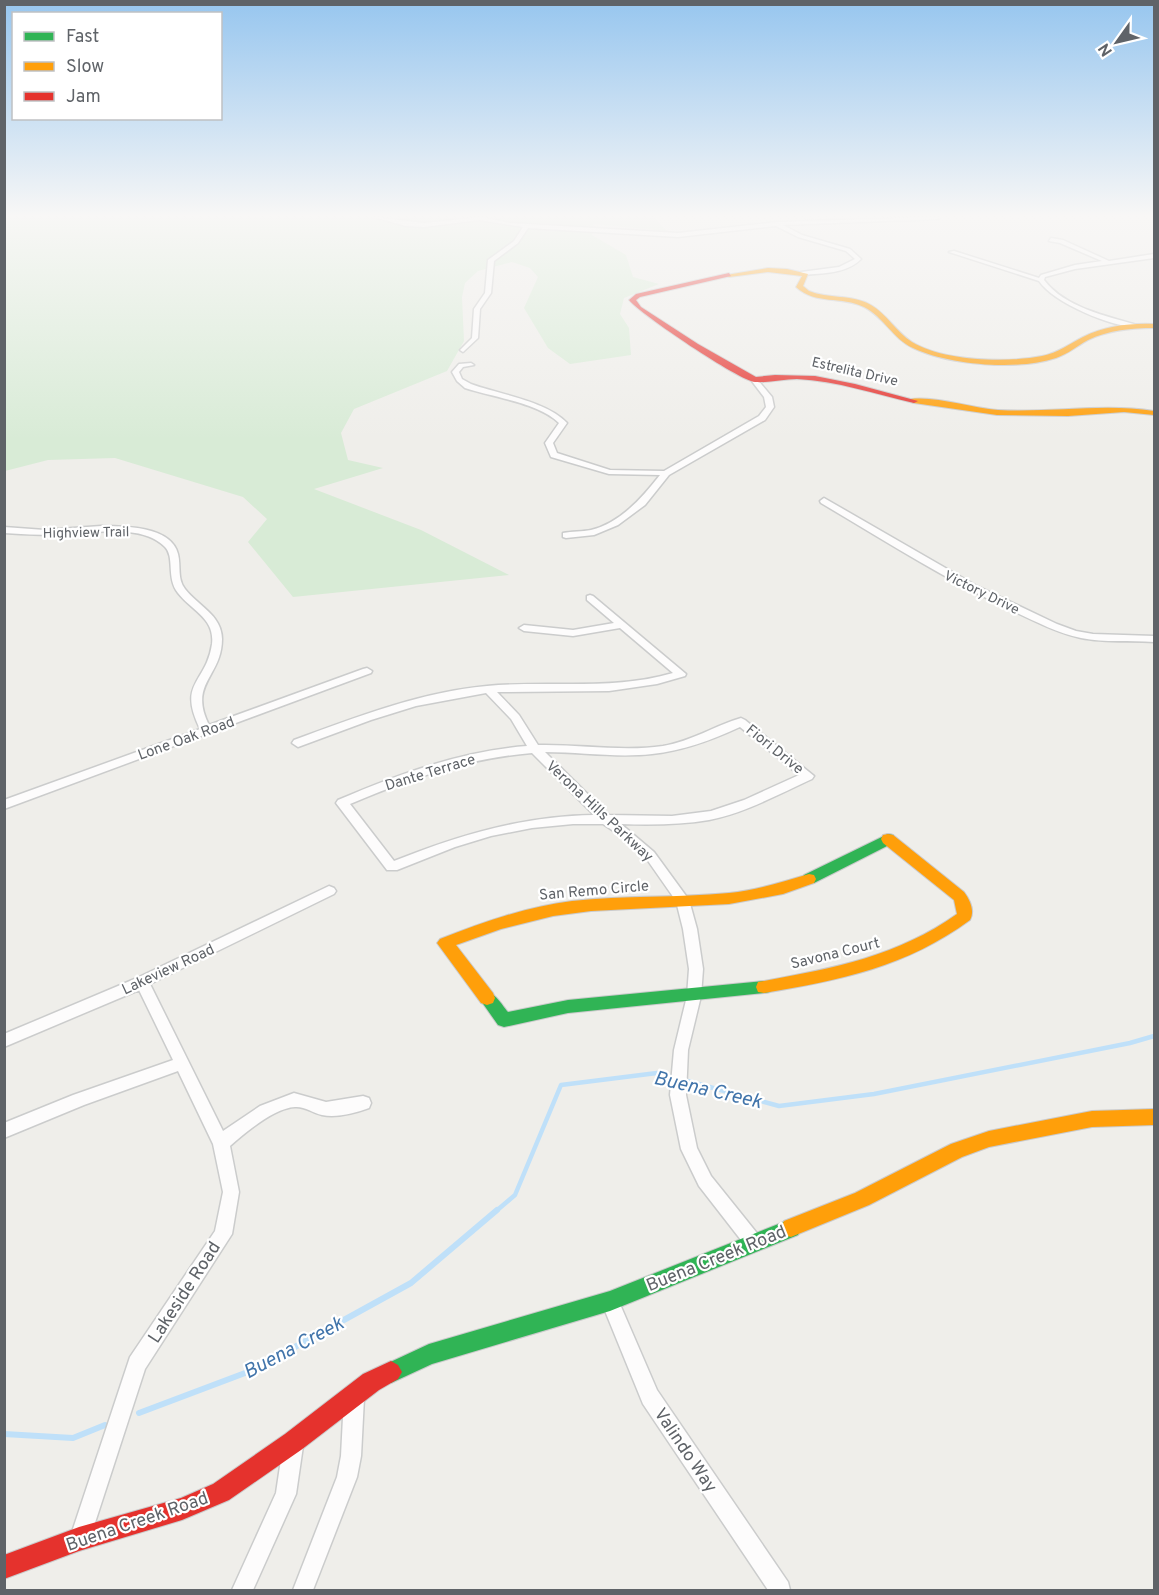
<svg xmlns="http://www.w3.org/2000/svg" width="1159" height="1595" viewBox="0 0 1159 1595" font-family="Overpass,sans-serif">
	<rect width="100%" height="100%" fill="#efeeea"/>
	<!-- green -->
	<path fill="#d8ebd6" d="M5 217H653L667 231 593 224 592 235 626 255 633 277 659 284 624 298 620 314 629 328 631 355 570 364 548 348 524 308 538 277 530 268 512 262 478 271 465 283 462 297 464 341 447 371 354 409 341 433 348 460 383 468 314 489 421 530 509 575 293 597 248 542 267 519 243 497 115 458 48 460 5 471Z"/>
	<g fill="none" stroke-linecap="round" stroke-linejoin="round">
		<!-- stream-far1 -->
		<path stroke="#bfe0f9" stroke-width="4.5" d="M684 1080 779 1106 874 1094 1130 1043 1154 1036
			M495 1212 515 1195 561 1085 657 1073 676 1078"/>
		<!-- stream -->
		<path stroke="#bfe0f9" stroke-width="6" d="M139 1413 253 1370 411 1283 497 1210
			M4 1434 73 1438 105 1425"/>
		<!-- street casing -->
		<g stroke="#cbcccc" stroke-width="3">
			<path id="street" d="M373 217 424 223 481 217 510 223 678 233 777 222 936 217 939 219 783 225 802 235 850 249 861 259C846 274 823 273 803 275L801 272 839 267 855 259 846 251 798 237 776 226 678 237 528 228 518 243 494 261 491 293 480 309 478 338 463 352 460 350 472 338 474 309 485 293 488 260 514 241 523 227 479 220 424 227 406 226Z
				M1051 238 1063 240 1109 261 1154 254V258L1075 269 1045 277 1044 280C1064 307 1106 316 1137 325V327C1111 327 1054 303 1039 281L949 252 954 251 1039 278 1041 275 1075 265 1102 261 1060 243 1049 241Z
				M459 364 471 363 474 365 463 367 459 372 462 379 471 384C498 394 547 401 567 423L553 443 557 453 610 470 664 471 759 416 766 407 764 397 751 380 753 379H757L772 397 774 407 765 420 669 475 645 505 618 525 594 535 566 538 563 537V533C572 531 582 532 591 530 620 523 642 498 660 475L609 474 551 457 545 443 559 423C539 403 492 397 465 388L457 381 452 372Z
				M824 498 975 585 1057 624 1076 631 1093 634 1154 636V642C1130 640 1105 643 1081 638 1057 633 1035 621 1013 611 946 580 884 540 821 503L820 501Z
				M101 526C124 526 171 526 178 554 181 566 177 579 185 589 198 606 222 615 222 639 222 677 188 683 209 725L363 669 367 668 372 671 371 673 4 809V800L200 729C177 682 206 684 212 644 215 618 192 611 178 593 166 578 175 557 165 547 141 522 86 534 55 535 38 535 21 534 4 533V527L45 530Z
				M590 595 593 596 686 674 685 676 657 684 609 691 497 692 519 715 538 745C580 744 622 752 663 746 692 741 714 726 741 718L745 720 814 776 812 779C779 794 745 813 709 820 680 825 650 825 621 824L654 852 689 900 697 929 703 969 701 996 688 1050 686 1095 697 1148 711 1176 760 1237 763 1243 760 1249 754 1251 748 1249 699 1186 681 1149 670 1095 674 1050 687 996 689 969 683 929 676 901 646 858 624 838 603 824H573L532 828 491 836 455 847 397 870H387L336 803 338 800C399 774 461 751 527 746L511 719 486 693 416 706 371 720 298 747 292 743 294 740C356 717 421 692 487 686 549 680 612 691 673 673L620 628 573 636 524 631 519 628 524 625 573 630 614 623 587 600V596ZM740 727 799 775 744 800 711 811 672 816 609 815 545 752C581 752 616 758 652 754 683 751 712 740 740 727ZM532 753 594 815C523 816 459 835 394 861L350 804C409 779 468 758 532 753Z
				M329 886 334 888 336 891 334 894 150 984 223 1131 260 1106 294 1093 326 1102 363 1096 369 1098 371 1103 369 1108C355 1113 337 1118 322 1115 313 1113 304 1106 295 1107 274 1108 245 1133 230 1146L239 1192 232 1234 145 1369 91 1535 88 1542 81 1545 74 1542 71 1535 130 1357 215 1231 223 1192 213 1144 178 1071 84 1105 4 1138V1123L73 1095 173 1060 139 990 4 1047V1034L137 978Z
				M610 1292 616 1295 657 1390 788 1582 790 1590H768L643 1404 601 1301 604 1295Z
				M354 1388 361 1391 364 1398 361 1456 357 1477 313 1590H293L337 1477 341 1456 344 1398 347 1391Z
				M293 1436 300 1439 303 1446 296 1494 253 1590H232L276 1493 283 1446 286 1439Z"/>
		</g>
		<!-- fast casing -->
		<g stroke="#cacacb" stroke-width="2">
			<path id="fast" d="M888 834 893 835 895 839 893 843 814 883H804L802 879 804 875Z
				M764 981 770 982 772 987 770 992 764 993 568 1013 504 1027 498 1025 479 998 481 993C494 989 500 1003 508 1012L568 1000Z
				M791 1219 798 1221 801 1228 798 1235 610 1311 432 1364 391 1383 384 1379 380 1372 384 1365 429 1344 610 1291Z"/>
		</g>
		<!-- slow casing -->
		<g stroke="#cacacb" stroke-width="2">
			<path id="slow" d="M768 268 787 269 808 274 803 286 809 291C828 299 852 294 871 305 887 314 896 332 912 342 943 361 1006 363 1042 356 1058 353 1069 344 1083 337 1105 326 1130 323 1154 324V328C1131 328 1109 330 1088 340 1077 346 1068 354 1056 358 1017 371 949 365 913 348 893 339 884 317 864 307 842 296 815 305 796 287L802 276 768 272 729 277 726 275Z
				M911 399C936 396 972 408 998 410 1050 413 1103 403 1154 411V415L1124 412 1068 416 997 415 914 403 910 401Z
				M888 834 893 835 964 892C970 900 975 911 970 920 906 967 841 980 764 993L758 992 756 987 758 982 764 981C834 968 898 956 957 914L954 900 883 843 881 839 883 835Z
				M809 874 814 875 816 879 814 883 783 894 729 904 591 911 553 916 501 929 456 945 493 993 495 998 493 1003 487 1005 481 1003 437 943 440 939C483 922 526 907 572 901 624 895 677 898 729 893 757 890 782 882 809 874Z
				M1154 1109V1125L1092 1127 989 1147 962 1157 869 1205 791 1237 784 1235 781 1228 784 1221 855 1193 951 1144 989 1131 1092 1111Z"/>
		</g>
		<!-- jam casing -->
		<g stroke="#cacacb" stroke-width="2">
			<path id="jam" d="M729 273 731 276 640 297 636 300 641 307 698 344 756 377 775 375 815 376 855 384 918 401 914 403C875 394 837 381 797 379 783 379 769 383 755 382 740 381 640 314 629 300L636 294Z
				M391 1361 398 1365 402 1372 398 1379 379 1390 301 1450 229 1500 182 1520 79 1551 4 1579V1555L79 1527 181 1498 213 1484 285 1434 363 1374Z"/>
		</g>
		<!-- street -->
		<use href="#street" fill="#fdfcfc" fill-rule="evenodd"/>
		<!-- fast -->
		<use href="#fast" fill="#30b455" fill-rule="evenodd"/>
		<!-- slow -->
		<use href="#slow" fill="#ff9f0a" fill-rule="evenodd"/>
		<!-- jam -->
		<use href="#jam" fill="#e5322d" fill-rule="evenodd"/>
	</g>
	<!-- sky -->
	<linearGradient id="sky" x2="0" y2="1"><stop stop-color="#97c6ef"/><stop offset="0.49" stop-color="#f8f7f6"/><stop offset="1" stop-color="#f8f7f6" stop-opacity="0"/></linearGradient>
	<rect width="1159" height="440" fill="url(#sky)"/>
	<g text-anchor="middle" stroke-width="4.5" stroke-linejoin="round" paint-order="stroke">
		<!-- far-street labels -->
		<g font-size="14" fill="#5f6368" stroke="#fff">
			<text transform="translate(855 371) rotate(13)" y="5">Estrelita Drive</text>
			<text transform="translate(86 532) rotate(-1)" y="5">Highview Trail</text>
			<text transform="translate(982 592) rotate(26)" y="5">Victory Drive</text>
		</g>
		<!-- street labels -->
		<g font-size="15" fill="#5f6368" stroke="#fff">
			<text transform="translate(186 738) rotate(-20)" y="5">Lone Oak Road</text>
			<text transform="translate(775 749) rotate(39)" y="5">Fiori Drive</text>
			<text transform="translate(430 772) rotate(-17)" y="5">Dante Terrace</text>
			<text transform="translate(600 811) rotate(43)" y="5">Verona Hills Parkway</text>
			<text transform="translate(594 890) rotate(-5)" y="5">San Remo Circle</text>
			<text transform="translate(835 953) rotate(-14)" y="5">Savona Court</text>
			<text transform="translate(168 969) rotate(-25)" y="5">Lakeview Road</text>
		</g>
		<!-- near-street labels -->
		<g font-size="18" fill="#5f6368" stroke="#fff">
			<text transform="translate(716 1258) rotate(-22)" y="6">Buena Creek Road</text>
			<text transform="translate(184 1292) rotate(-57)" y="6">Lakeside Road</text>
			<text transform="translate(686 1450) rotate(56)" y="6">Valindo Way</text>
			<text transform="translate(137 1521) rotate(-19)" y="6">Buena Creek Road</text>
		</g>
		<!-- near-water labels -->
		<g font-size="20" font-style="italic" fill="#4174aa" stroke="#fff">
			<text transform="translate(708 1089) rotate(13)" y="7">Buena Creek</text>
			<text transform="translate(293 1347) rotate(-28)" y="7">Buena Creek</text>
		</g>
	</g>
	<!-- border -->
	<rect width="1159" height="1595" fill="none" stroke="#5f6368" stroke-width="12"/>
	<!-- legend -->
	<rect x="12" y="12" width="210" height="108" fill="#ffffff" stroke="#bfc1c3" stroke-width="1.5"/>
	<rect x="24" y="32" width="30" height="9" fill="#30b455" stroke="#bfc1c3" stroke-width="1.5"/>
	<text x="66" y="42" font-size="18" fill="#5f6368">Fast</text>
	<rect x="24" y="62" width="30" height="9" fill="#ff9f0a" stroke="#bfc1c3" stroke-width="1.5"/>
	<text x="66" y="72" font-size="18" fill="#5f6368">Slow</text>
	<rect x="24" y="92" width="30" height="9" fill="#e5322d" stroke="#bfc1c3" stroke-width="1.5"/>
	<text x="66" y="102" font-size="18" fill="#5f6368">Jam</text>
	<!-- north arrow -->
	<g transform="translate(1117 42) rotate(236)" stroke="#ffffff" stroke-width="4.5" paint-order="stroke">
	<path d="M0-4.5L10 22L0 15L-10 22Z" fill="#5f6368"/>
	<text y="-9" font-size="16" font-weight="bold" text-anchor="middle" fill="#5f6368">N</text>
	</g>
</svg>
